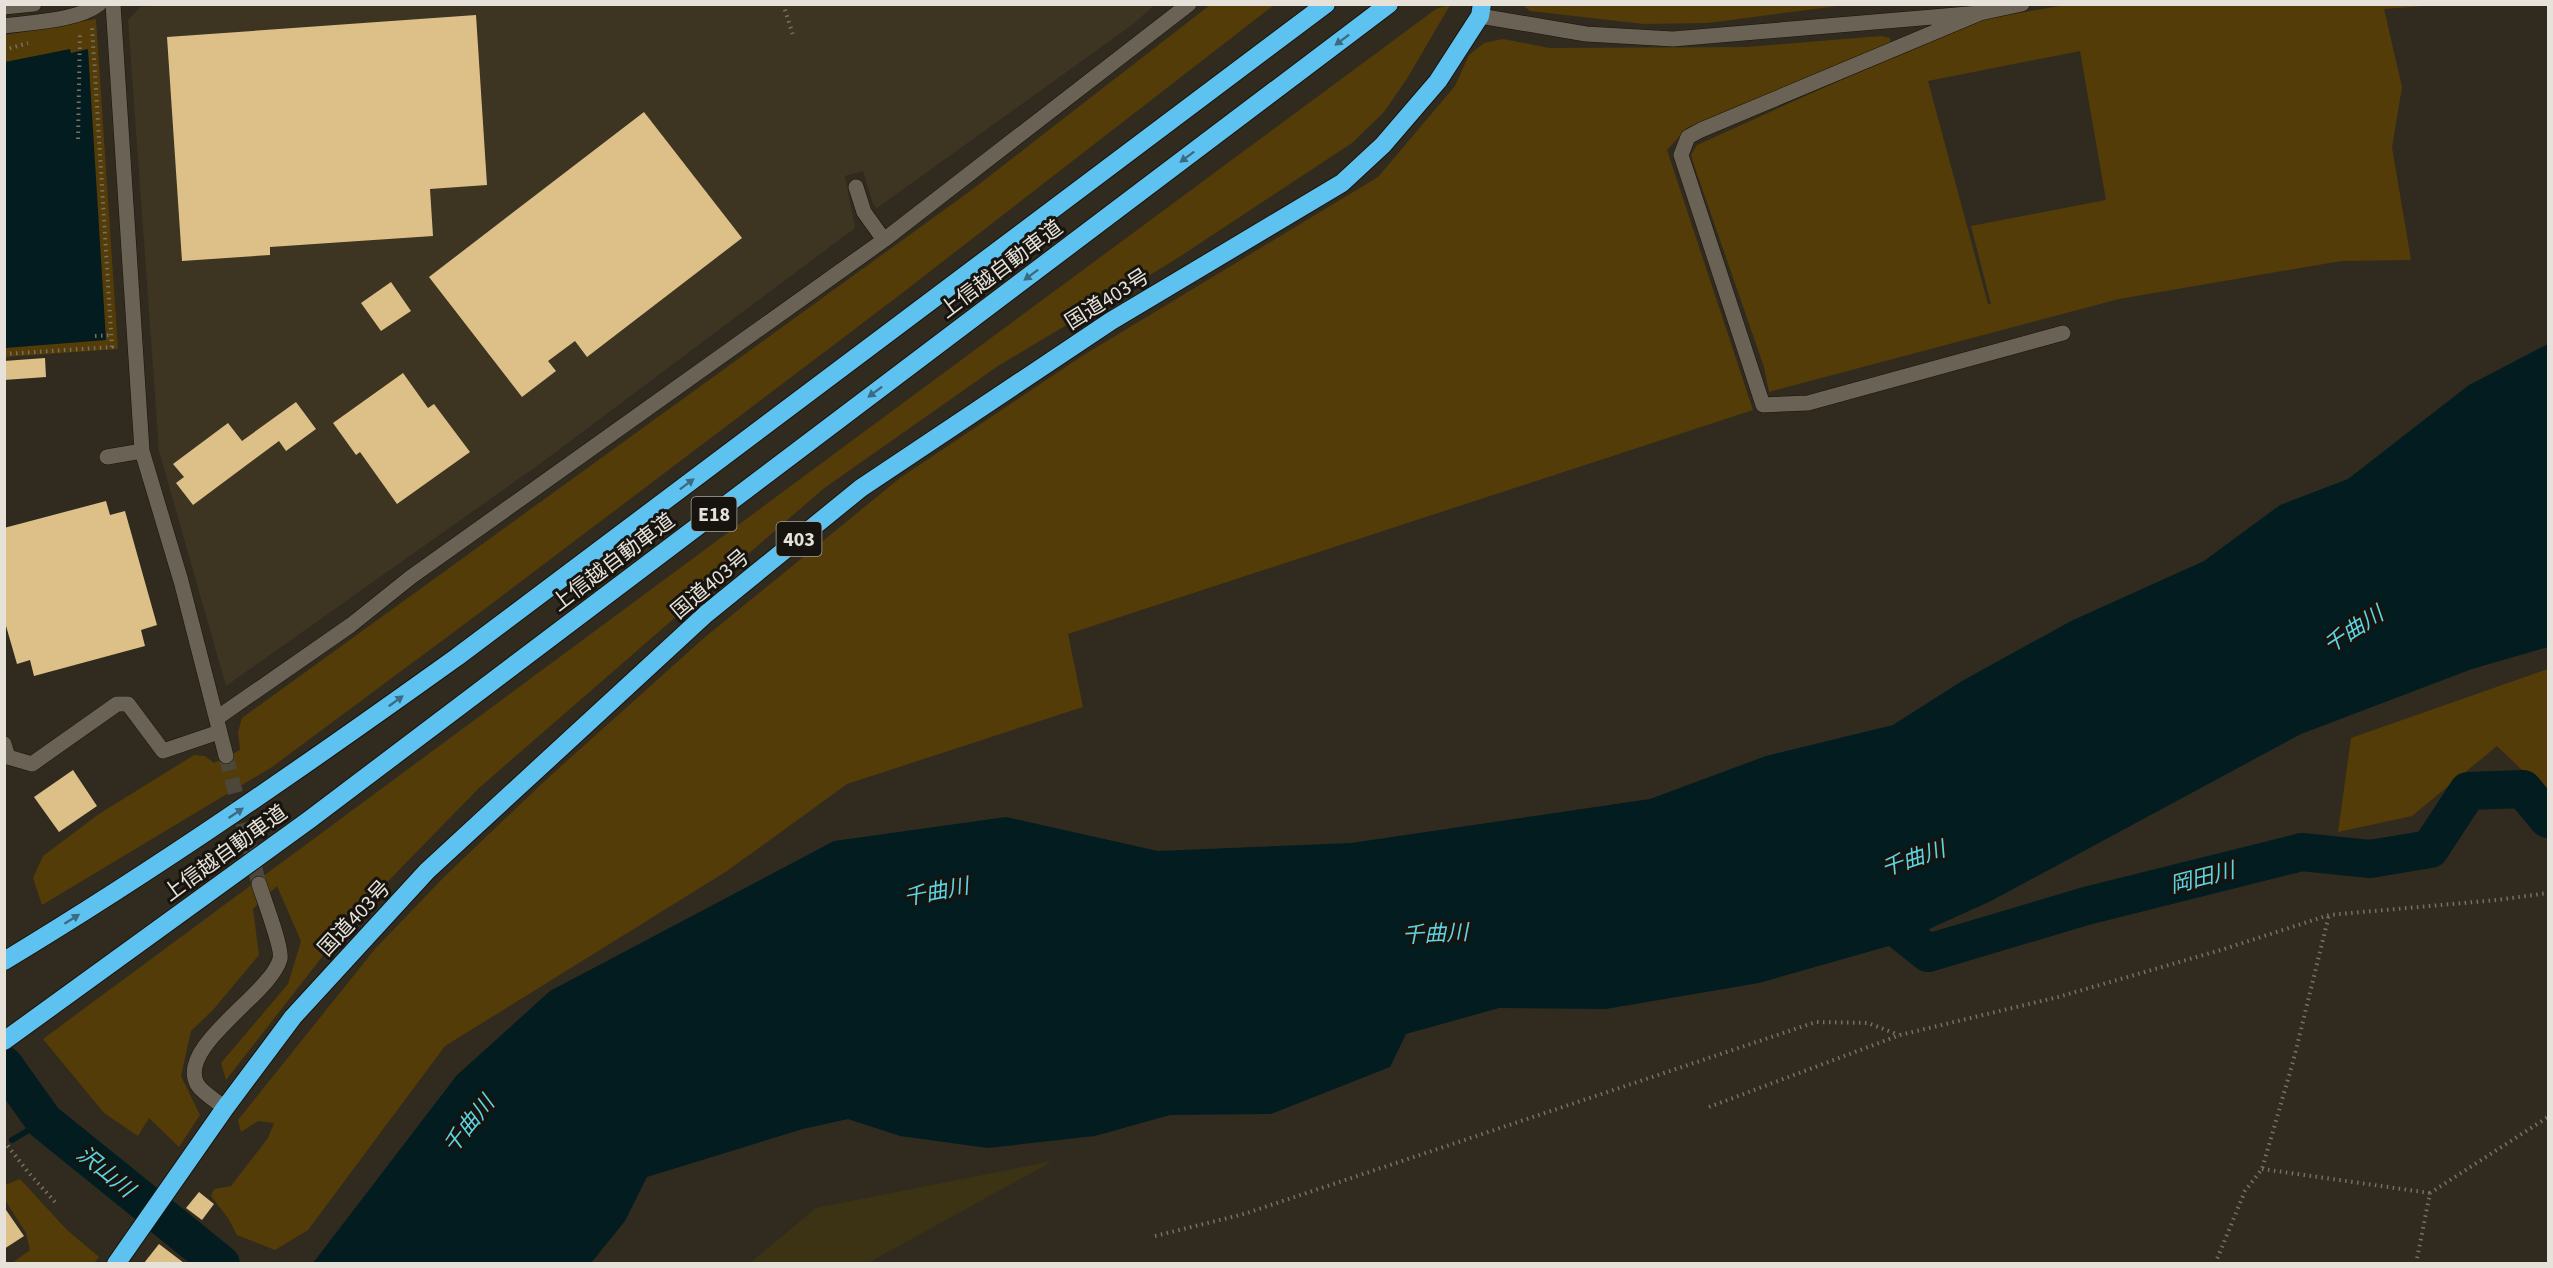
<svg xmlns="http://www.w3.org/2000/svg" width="2553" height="1268" viewBox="0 0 2553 1268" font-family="'Source Sans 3','Noto Sans JP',sans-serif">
	<rect width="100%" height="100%" fill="#312b1f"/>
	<!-- built -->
	<path fill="#3d3422" d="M179 4 1155 5 1132 25 877 208 873 204 863 171 845 176 855 228 541 463 226 686 159 451 128 20 140 7Z"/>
	<!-- green -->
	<path fill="#533c07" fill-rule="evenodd" d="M2072 4 2437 5 2384 9 2402 87 2392 147 2411 260 2341 261 2119 299 1769 392 1764 367 1694 165 1691 155 1697 145 1971 21ZM2080 51 2106 200 1971 226 1991 304H1988L1928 81Z
		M1210 5H1274L897 297 482 611 272 767 42 905 33 878 43 856 99 814 194 755 205 756 214 763 240 750 238 732 242 718 973 189Z
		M1450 5 1408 77 1384 112 1352 143 1173 261 998 366 823 489 479 788 354 916 226 1080 221 1063 288 984 301 941 277 886 253 909 259 955 213 1010 191 1031 181 1076 200 1115 179 1147 149 1118 138 1136 104 1113 43 1039 1436 9Z
		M1523 5H1845L1708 23 1644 24 1530 11Z
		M96 19 118 349 5 357V35Z
		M1881 36 1890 38 1891 45 1887 48 1687 128 1667 150 1753 410 1068 634 1083 707 847 784 727 871 445 1046 308 1230 275 1250 237 1235 228 1218 211 1196 214 1189 231 1186 268 1138 274 1123 258 1121 241 1132 238 1120 375 949 444 877 550 776 704 638 900 478 1082 356 1378 177 1455 86 1469 55 1484 43 1503 39 1549 48 1747 47Z
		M2548 669V795L2497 746 2412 816 2338 832 2351 738Z
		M20 1179 67 1230 99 1257 94 1263H12L30 1250 26 1233 5 1200V1185Z"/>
	<!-- sand -->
	<path fill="#3b3313" d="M1053 1161 868 1263H750L816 1208Z"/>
	<!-- water -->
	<path fill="#031c1f" d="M70 49 71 53 88 49 106 340 5 348V62Z
		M2548 344V647L2472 669 2301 734 1991 901 1896 944 1759 983 1606 1009 1499 1008 1406 1034 1390 1067 1271 1114 1170 1115 1095 1136 988 1148 900 1136 848 1119 803 1129 647 1177 625 1221 591 1263H313L457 1075 550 991 834 841 1006 817 1158 851 1351 843 1650 799 1766 756 1893 725 1962 681 2071 621 2204 561 2280 505 2348 479 2469 385Z"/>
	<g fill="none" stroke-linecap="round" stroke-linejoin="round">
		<!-- stream -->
		<path stroke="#031c1f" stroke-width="6" d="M12 1140 44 1121"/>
		<!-- river -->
		<path stroke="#031c1f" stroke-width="38" d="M1868 905 1928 953 2086 906 2302 852 2370 859 2430 849 2468 791 2523 789 2548 819
			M4 1065 44 1121 221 1264"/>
	</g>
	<!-- building -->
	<path fill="#dcc088" d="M476 15 487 185 430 189 433 236 270 247V255L182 261 167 37Z
		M644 112 742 238 587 357 575 341 548 361 556 371 522 397 429 277Z
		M391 282 411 311 381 331 361 303Z
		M45 358 46 377 4 380V361Z
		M403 373 428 408 434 404 470 452 397 504 360 452 356 455 333 423Z
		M296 402 316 429 286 451 279 441 193 505 176 483 184 477 173 464 228 423 242 441Z
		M106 501 110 515 125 511 157 625 141 630 145 646 34 676 30 660 17 664 4 619V528Z
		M73 770 97 806 59 832 34 797Z
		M199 1192 214 1204 202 1220 186 1208Z
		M4 1207 24 1236 4 1249Z
		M159 1244 184 1263H144Z"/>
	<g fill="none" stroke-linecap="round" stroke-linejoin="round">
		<!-- minor-tunnel -->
		<path stroke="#4c463b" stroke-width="15" stroke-dasharray="15 8" stroke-linecap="butt" d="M226 756 259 884"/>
		<!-- minor casing -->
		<g stroke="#191309" stroke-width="16">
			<path id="minor" d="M113 4 142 451 181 581 226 756
				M4 7 34 4
				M1980 13 1701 130 1688 137 1681 155 1763 405 1808 403 2063 333
				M1480 16 1586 34 1673 39 1980 13 2022 4
				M4 26C32 22 77 21 99 4
				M856 187 864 212 884 240
				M107 457 142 451
				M217 718 351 625 411 577 884 240 1189 4
				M4 744 8 757 32 764 117 704H128L163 751 219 732
				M225 1108C217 1101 202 1093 197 1084 177 1046 271 994 280 959 283 949 263 897 259 884"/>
		</g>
		<!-- highway casing -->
		<g stroke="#191309" stroke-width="20">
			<path id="highway" d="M4 961C160 867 309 763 457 657L1326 4
				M4 1041 309 820 1389 4
				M116 1264 225 1108 293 1017 427 871 706 614 861 488 1111 321 1342 183 1383 145 1438 81 1480 16 1482 4"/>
		</g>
		<!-- path -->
		<path stroke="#767167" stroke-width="4" stroke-dasharray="1.5 4.5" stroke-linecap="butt" d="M783 4 794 38
			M4 50 28 43
			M78 139 80 32
			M95 336 112 335
			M4 354 112 347 92 26
			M1709 1107 1900 1035 2058 997 2221 950 2329 915 2497 900 2548 893
			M4 1141 28 1172 55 1202
			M2262 1169 2430 1193
			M1155 1236 1244 1214 1816 1022 1868 1023 1899 1035
			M2215 1264 2245 1191 2262 1169 2293 1062 2329 915
			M2416 1264 2430 1193 2548 1117"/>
		<!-- minor -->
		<use href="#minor" stroke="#696255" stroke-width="15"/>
		<!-- highway -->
		<use href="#highway" stroke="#5ec2f0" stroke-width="18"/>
	</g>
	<!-- one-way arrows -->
	<defs><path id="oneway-solid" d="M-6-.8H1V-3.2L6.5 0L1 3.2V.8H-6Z" transform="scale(1.5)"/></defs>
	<g fill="#3a6b80">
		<use href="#oneway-solid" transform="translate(1342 40) rotate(143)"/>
		<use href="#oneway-solid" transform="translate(1187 157) rotate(143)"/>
		<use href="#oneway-solid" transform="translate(1031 275) rotate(143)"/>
		<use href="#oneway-solid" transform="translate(875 392) rotate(143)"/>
		<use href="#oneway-solid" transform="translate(687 484) rotate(-37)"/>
		<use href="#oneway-solid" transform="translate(396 701) rotate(-36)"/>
		<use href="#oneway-solid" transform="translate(236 813) rotate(-34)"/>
		<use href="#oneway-solid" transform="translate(72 919) rotate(-32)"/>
	</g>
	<g text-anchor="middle" stroke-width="6" stroke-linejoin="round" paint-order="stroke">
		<!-- shield labels -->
		<g fill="#17140f" stroke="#a8a49d" stroke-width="1.5">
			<rect x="691.5" y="497" width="45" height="34" rx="4.5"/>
			<rect x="776.5" y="522" width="45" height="34" rx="4.5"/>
		</g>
		<g font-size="20" font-weight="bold" fill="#e6e2da">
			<text x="714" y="521">E18</text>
			<text x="799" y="546">403</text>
		</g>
		<!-- street labels -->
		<g font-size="21" fill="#e6e2da" stroke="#17140f">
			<text transform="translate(1001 269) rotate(-37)" y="7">上信越自動車道</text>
			<text transform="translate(1107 299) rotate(-32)" y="7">国道403号</text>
			<text transform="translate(613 562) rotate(-37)" y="7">上信越自動車道</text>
			<text transform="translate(710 584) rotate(-40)" y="7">国道403号</text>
			<text transform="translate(225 853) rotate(-36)" y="7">上信越自動車道</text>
			<text transform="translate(354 918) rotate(-47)" y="7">国道403号</text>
		</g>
		<!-- water labels -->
		<g font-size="22" font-style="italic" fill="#5bd4e2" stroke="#17140f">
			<text transform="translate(2353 629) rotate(-33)" y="8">千曲川</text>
			<text transform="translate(1913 858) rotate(-19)" y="8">千曲川</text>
			<text transform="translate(2202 877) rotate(-14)" y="8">岡田川</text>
			<text transform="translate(936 891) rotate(-11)" y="8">千曲川</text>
			<text transform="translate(1435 933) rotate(-3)" y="8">千曲川</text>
			<text transform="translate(468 1124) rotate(-51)" y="8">千曲川</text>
			<text transform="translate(106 1171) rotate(39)" y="8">沢山川</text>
		</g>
	</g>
	<!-- border -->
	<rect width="2553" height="1268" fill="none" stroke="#e6e2da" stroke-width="12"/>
</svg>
